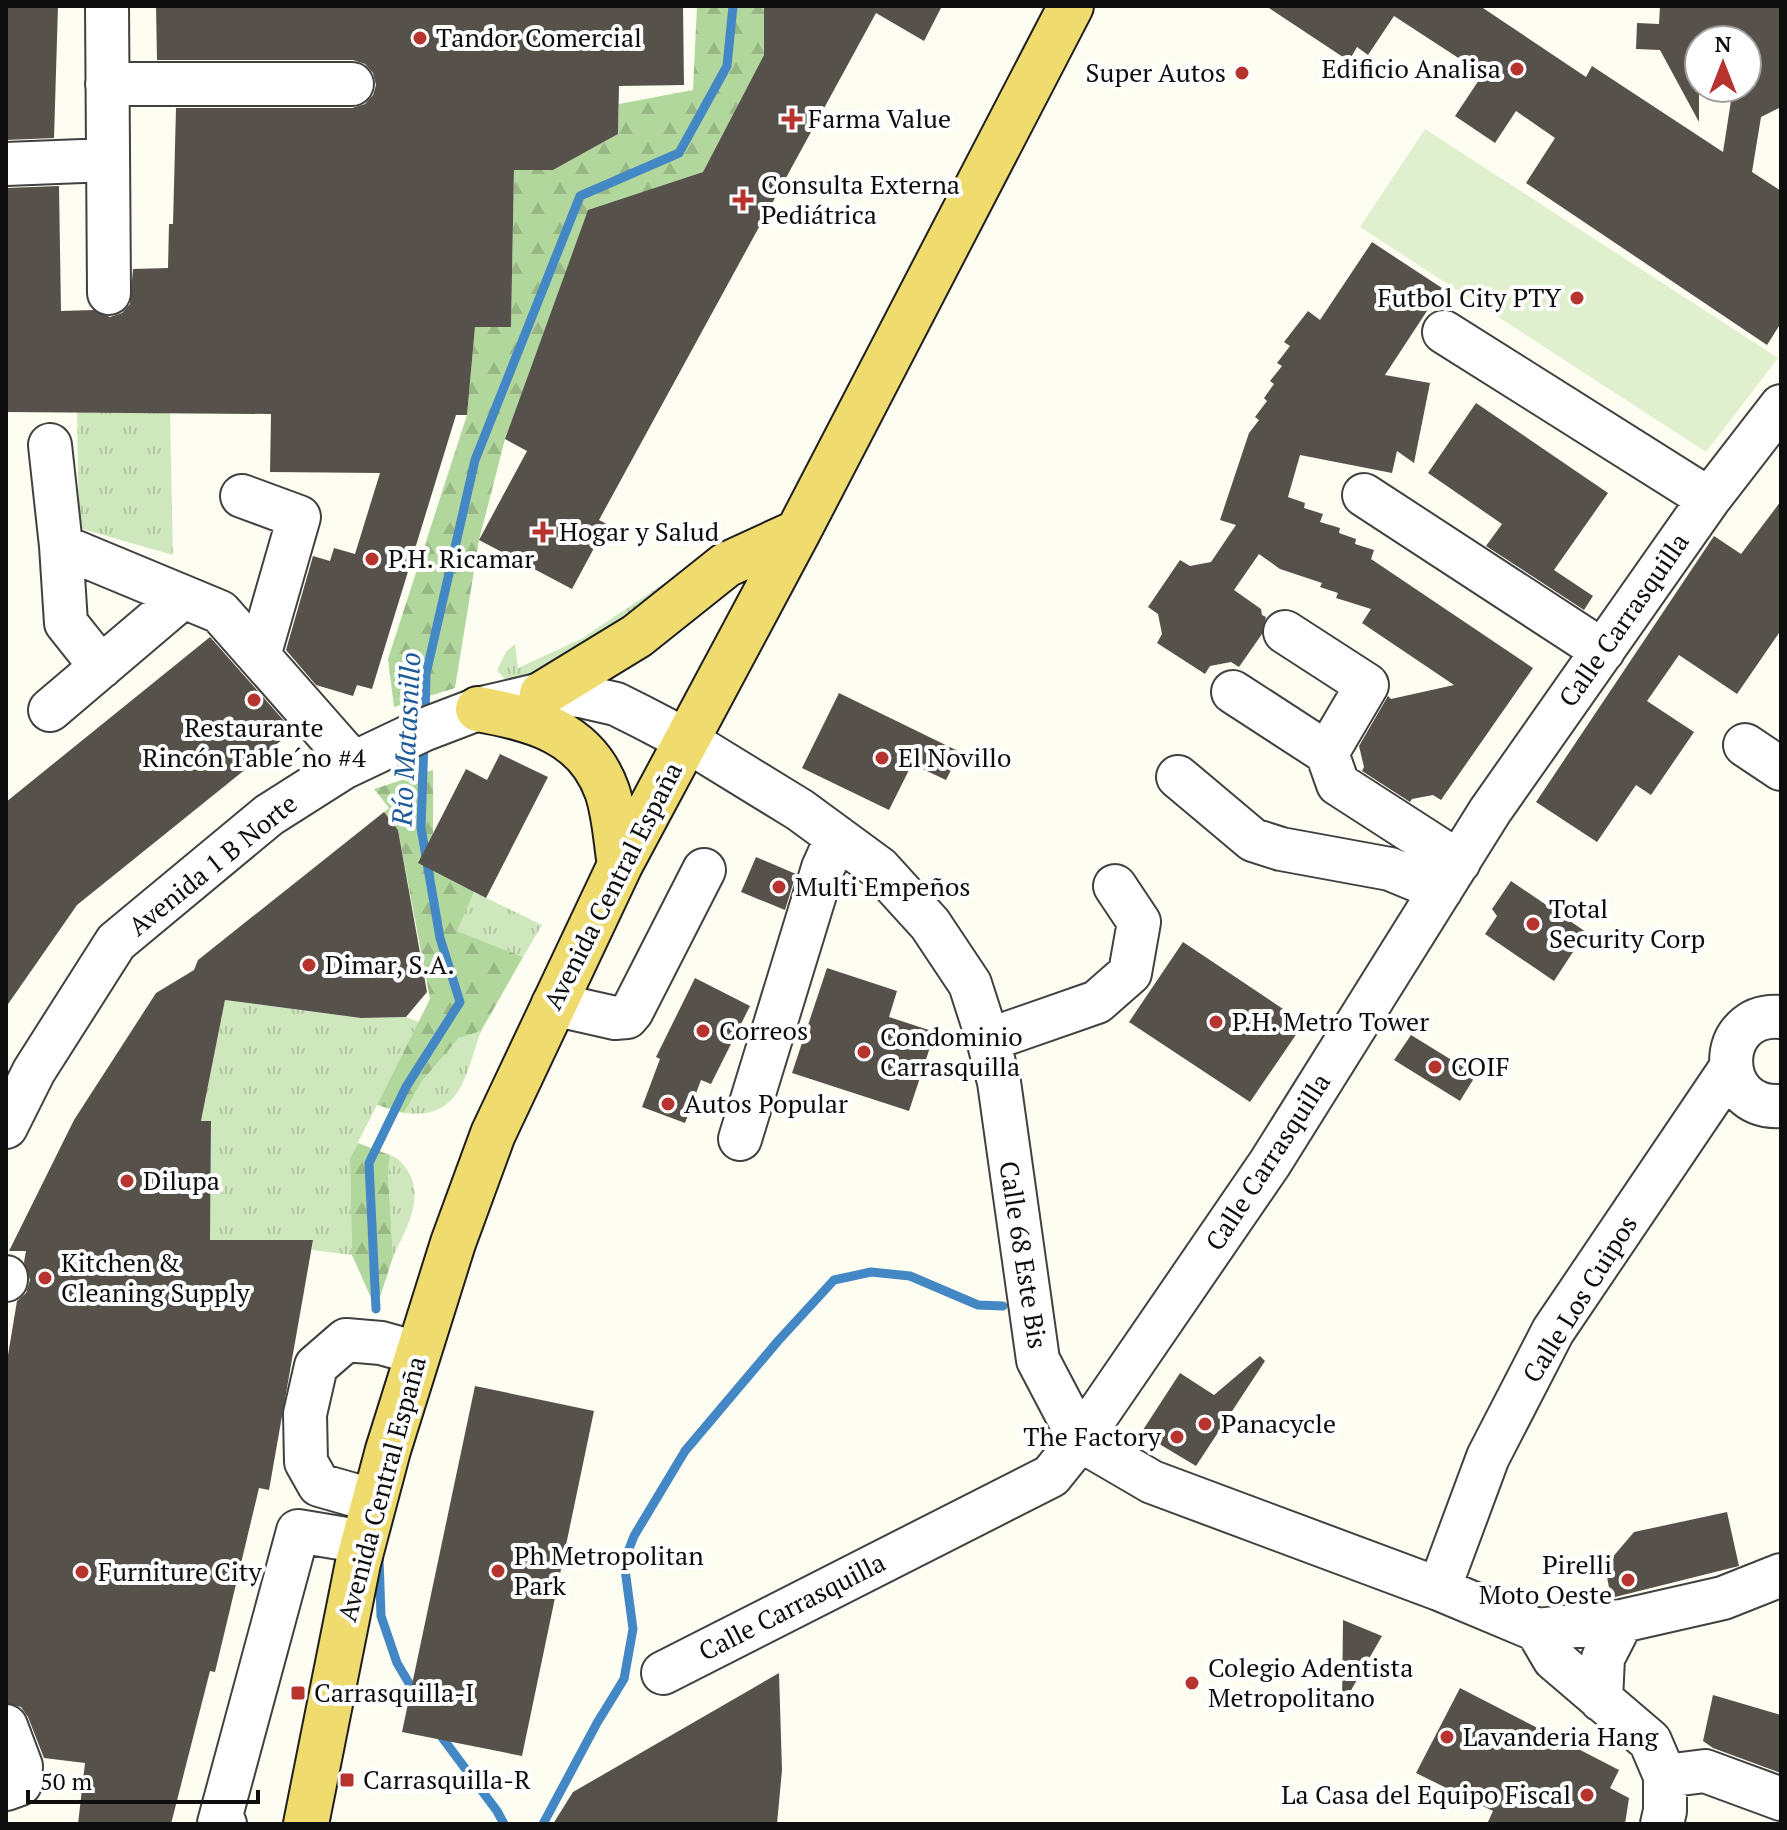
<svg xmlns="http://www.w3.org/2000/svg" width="1787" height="1830" viewBox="0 0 1787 1830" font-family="'PT Serif',serif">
	<defs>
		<pattern id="grass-tufts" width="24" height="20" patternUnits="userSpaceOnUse" patternTransform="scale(2)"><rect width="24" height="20" fill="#cfe7bc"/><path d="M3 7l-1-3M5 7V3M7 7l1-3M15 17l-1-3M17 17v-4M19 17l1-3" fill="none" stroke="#b1c5a0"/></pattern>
		<pattern id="forest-firs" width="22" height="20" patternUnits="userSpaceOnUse" patternTransform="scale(2)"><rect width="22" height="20" fill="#b2d79c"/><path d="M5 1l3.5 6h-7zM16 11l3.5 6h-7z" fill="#98b785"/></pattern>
	</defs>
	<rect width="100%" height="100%" fill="#fefdf1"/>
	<!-- grass -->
	<path fill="url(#grass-tufts)" d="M77 412 170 413 173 555 79 528Z
		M684 570H696L589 649 517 682H507L497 670 506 652 515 644 518 668 581 639Z
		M474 892 542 925 523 957 456 931Z
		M225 1000 361 1018 406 1017 419 1022 350 1158 352 1255 312 1250 313 1240H210L211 1121H201Z
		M481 1031C465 1075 462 1120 404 1113L422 1081 459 1038Z
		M390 1155C397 1158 400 1160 405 1167 427 1195 406 1229 393 1257L388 1173Z"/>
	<!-- forest -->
	<path fill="url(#forest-firs)" d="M697 6H764V55L703 172 588 211 505 439 479 540 455 688 394 707 388 659 467 415 475 327H511L514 170H553L618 134 619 104 693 90Z
		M433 770V835L474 892 457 931 523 957 481 1031 459 1038 422 1081 404 1113 377 1105 430 999 398 830 384 812 389 808 374 789Z
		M358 1143 390 1155 388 1173 393 1257 376 1309 352 1255 350 1158Z"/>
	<!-- pitch -->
	<path fill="#e0efcd" d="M1425 129 1778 358 1706 452 1360 227Z"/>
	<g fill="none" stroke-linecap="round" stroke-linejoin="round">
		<!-- stream -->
		<path stroke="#4487c5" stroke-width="9" d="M425 719 426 674 475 460 580 196 679 153 727 66 733 6
			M376 1309 369 1163 406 1087 460 1002 440 938 421 828 424 741
			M379 1558 381 1616 397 1663 416 1695
			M438 1732 497 1811 504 1824
			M543 1824 597 1723 624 1679 633 1629 624 1562 634 1536 685 1451 778 1341 834 1280 871 1272 910 1276 978 1305 1003 1306"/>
	</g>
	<!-- building -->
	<path fill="#57514b" d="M6 6H58L54 138 6 140Z
		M156 6H683L684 85 619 86 618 134 553 170H514L511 327H475L467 415H456L372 689 357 685 353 696 316 685 286 650 313 556 330 561 334 548 355 554 380 473 270 472 271 414 6 412V188L59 186 61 311 94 310 110 317 122 313 130 304 133 269 168 268 169 224H173L176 108H352L365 104 373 95 376 85 373 73 365 64 353 60H157Z
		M764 6H942L924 41 876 13 599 520 607 524 572 589 479 540 527 451 505 439 588 210 703 172 764 55Z
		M1266 6H1480L1586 77 1592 66 1723 152 1733 88H1747V40H1699V122L1660 50 1636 49 1637 23 1659 24 1660 6H1781V107L1761 117 1752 172 1781 191V323L1767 345 1526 183 1555 138 1516 111 1495 143 1455 116 1483 74 1394 16 1368 55 1357 47 1349 61Z
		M1372 242 1442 288 1385 375 1430 383 1414 463 1397 451 1392 473 1300 455 1288 497 1305 503 1304 508 1323 514 1320 522 1340 528 1339 533 1356 539 1355 544 1374 550 1371 559 1533 668 1441 800 1433 795 1412 799 1410 802 1362 771 1364 767 1359 746 1388 696 1391 699 1454 685 1362 623 1371 609 1336 598 1338 593 1320 587 1322 583 1280 569 1259 554 1234 590 1261 609 1262 615 1266 617 1262 634 1239 667 1231 662 1210 666 1205 674 1157 643 1162 634 1158 614 1148 607 1180 560 1190 566 1211 562 1236 525 1220 520 1249 433 1259 420 1255 417 1267 401 1264 398 1274 384 1270 381 1282 366 1277 363 1290 346 1284 342 1308 311 1320 320Z
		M1476 403 1608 493 1554 570 1593 596 1584 610 1486 546 1502 524 1428 473Z
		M1781 501V630L1737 694 1679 655 1647 701 1694 732 1651 795 1636 785 1597 842 1536 802 1714 536 1741 554Z
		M210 637 293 731 77 905 6 1007V802Z
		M839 693 960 752 946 780 912 764 889 810 802 768Z
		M500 754 548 777 486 898 418 863 466 769 487 780Z
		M384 812 398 830 427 992 406 1017 361 1018 225 1000 201 1121H211L210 1240H313L269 1490 259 1488 215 1672 210 1671 171 1824H78L85 1763 44 1758 28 1717 21 1707 6 1703V1367L17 1301 26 1293 30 1280 24 1262 26 1251H9L74 1120 156 993 194 970 198 960Z
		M756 857 796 874 785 910 741 892Z
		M1511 881 1586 932 1554 981 1485 934 1497 916 1492 909Z
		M1183 942 1304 1023 1250 1102 1129 1022Z
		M827 968 897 991 889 1017 935 1032 909 1111 792 1073Z
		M695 978 750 1006 711 1084 701 1080 685 1123 642 1107 660 1059 656 1057Z
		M1411 1035 1476 1075 1460 1101 1394 1060Z
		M1260 1356 1265 1361 1196 1466 1141 1433 1180 1373 1214 1395Z
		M475 1386 594 1411 522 1756 402 1732Z
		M1727 1512 1739 1566 1611 1598 1605 1566 1634 1532Z
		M1343 1620 1382 1636 1342 1706Z
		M779 1673 782 1770 777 1824H553L573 1792Z
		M1460 1688 1619 1770 1610 1788 1629 1798 1625 1824H1487L1493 1811 1416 1773Z
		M1713 1695 1781 1715V1773L1713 1748 1703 1741Z"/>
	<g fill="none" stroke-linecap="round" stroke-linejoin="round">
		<!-- minor casing -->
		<g stroke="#414141" stroke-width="46">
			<path id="minor" d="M107 6 109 293
				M107 84H352
				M6 164 108 160
				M1444 332 1709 499
				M50 445 61 546 220 612 353 763
				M1364 495 1603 651
				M242 496 299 517 259 656
				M61 546 66 623 101 667
				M1285 632 1367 685 1327 753
				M1233 692 1327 753 1338 784 1459 862
				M50 710 183 597
				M1745 745 1781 769
				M1178 777 1253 840 1281 849 1390 869 1441 890
				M553 1004 615 1018 627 1017 632 1011 704 870
				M1781 1017C1715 1011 1714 1110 1781 1106
				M988 1040 1097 1002 1130 973 1139 922 1115 886
				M6 1127 34 1071 116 942 269 815 343 768 423 730 478 709 542 694 581 696 616 704 642 717 686 740 800 810 879 868 930 924 970 984 988 1040 999 1082 1038 1360 1080 1440 1152 1482 1439 1589 1537 1630 1622 1621 1723 1598 1781 1575
				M740 1139 823 868 837 837
				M6 1277V1280
				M375 1501 319 1485 306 1462 305 1414 316 1366 346 1340 381 1343 417 1353
				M1439 1589 1488 1457 1553 1331 1730 1069
				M1537 1630 1554 1659 1650 1741 1665 1776V1811L1662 1824
				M663 1673 1051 1476 1080 1440 1270 1163 1490 811 1709 499 1781 406
				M1601 1700 1603 1658 1622 1621
				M6 1726 21 1766 20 1784 6 1789
				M1665 1776 1705 1771 1781 1799
				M225 1824 219 1823 298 1531 364 1542"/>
		</g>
		<!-- major casing -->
		<g stroke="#1f1f1f" stroke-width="48">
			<path id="major" d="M542 694 637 636 726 565 798 532
				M478 709C533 719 586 732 607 791 615 814 616 841 620 865
				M306 1824 358 1563 388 1450 453 1243 493 1134 620 865 798 532 1071 6"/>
		</g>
		<!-- minor -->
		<use href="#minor" stroke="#fff" stroke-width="42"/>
		<!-- major -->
		<use href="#major" stroke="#f0db6f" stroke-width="44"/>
	</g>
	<!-- markers -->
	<g fill="#b6332e" stroke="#fff" stroke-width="3">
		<circle cx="420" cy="38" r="8"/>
		<circle cx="1517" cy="69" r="8"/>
		<circle cx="1242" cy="73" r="8"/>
		<path d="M788 107h8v8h8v8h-8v8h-8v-8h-8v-8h8z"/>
		<path d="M739 188h8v8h8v8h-8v8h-8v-8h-8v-8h8z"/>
		<circle cx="1577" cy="298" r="8"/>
		<path d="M539 520h8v8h8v8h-8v8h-8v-8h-8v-8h8z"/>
		<circle cx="372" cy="559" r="8"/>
		<circle cx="254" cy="700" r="8"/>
		<circle cx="882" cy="758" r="8"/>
		<circle cx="779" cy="887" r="8"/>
		<circle cx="1533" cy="924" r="8"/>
		<circle cx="309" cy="965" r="8"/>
		<circle cx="1216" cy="1022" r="8"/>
		<circle cx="703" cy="1031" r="8"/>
		<circle cx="864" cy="1052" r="8"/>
		<circle cx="1435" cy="1067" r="8"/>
		<circle cx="668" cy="1104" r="8"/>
		<circle cx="127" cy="1181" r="8"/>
		<circle cx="45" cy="1278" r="8"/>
		<circle cx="1205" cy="1424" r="8"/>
		<circle cx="1177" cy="1437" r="8"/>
		<circle cx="498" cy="1571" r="8"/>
		<circle cx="82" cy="1572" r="8"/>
		<circle cx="1628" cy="1580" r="8"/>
		<circle cx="1192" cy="1683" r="8"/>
		<rect x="290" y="1685" width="16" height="16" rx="4"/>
		<circle cx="1447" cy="1737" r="8"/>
		<rect x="339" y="1772" width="16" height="16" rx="4"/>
		<circle cx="1587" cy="1795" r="8"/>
	</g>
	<g text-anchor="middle" stroke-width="8" stroke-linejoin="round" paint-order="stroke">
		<!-- poi labels -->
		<g font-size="26" fill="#0e0e0e" stroke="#fff" text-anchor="start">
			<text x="436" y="47">Tandor Comercial</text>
			<text x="1501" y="78" text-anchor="end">Edificio Analisa</text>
			<text x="1226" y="82" text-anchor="end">Super Autos</text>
			<text x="808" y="128">Farma Value</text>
			<text x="761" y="194">Consulta Externa<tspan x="761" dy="30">Pediátrica</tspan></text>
			<text x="1561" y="307" text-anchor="end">Futbol City PTY</text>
			<text x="559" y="541">Hogar y Salud</text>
			<text x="388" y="568">P.H. Ricamar</text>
			<text x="254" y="737" text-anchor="middle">Restaurante<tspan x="254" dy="30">Rincón Table´no #4</tspan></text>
			<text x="898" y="767">El Novillo</text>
			<text x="795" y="896">Multi Empeños</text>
			<text x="1549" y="918">Total<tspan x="1549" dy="30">Security Corp</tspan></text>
			<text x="325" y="974">Dimar, S.A.</text>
			<text x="1232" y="1031">P.H. Metro Tower</text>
			<text x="719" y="1040">Correos</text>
			<text x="880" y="1046">Condominio<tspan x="880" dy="30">Carrasquilla</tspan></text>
			<text x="1451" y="1076">COIF</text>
			<text x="684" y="1113">Autos Popular</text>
			<text x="143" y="1190">Dilupa</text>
			<text x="61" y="1272">Kitchen &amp;<tspan x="61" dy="30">Cleaning Supply</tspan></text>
			<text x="1221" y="1433">Panacycle</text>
			<text x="1161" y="1446" text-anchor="end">The Factory</text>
			<text x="514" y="1565">Ph Metropolitan<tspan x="514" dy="30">Park</tspan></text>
			<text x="1612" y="1574" text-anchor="end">Pirelli<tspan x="1612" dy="30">Moto Oeste</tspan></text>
			<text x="98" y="1581">Furniture City</text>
			<text x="1208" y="1677">Colegio Adentista<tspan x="1208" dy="30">Metropolitano</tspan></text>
			<text x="314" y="1702">Carrasquilla-I</text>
			<text x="1463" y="1746">Lavanderia Hang</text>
			<text x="363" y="1789">Carrasquilla-R</text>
			<text x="1571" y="1804" text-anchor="end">La Casa del Equipo Fiscal</text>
		</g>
		<!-- street labels -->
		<g font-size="26" fill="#0e0e0e" stroke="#fff">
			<text transform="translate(1624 620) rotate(-55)" y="9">Calle Carrasquilla</text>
			<text transform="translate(213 865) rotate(-39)" y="9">Avenida 1 B Norte</text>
			<text transform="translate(613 886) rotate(-63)" y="9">Avenida Central España</text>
			<text transform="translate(1268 1162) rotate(-57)" y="9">Calle Carrasquilla</text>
			<text transform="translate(1023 1255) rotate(81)" y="9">Calle 68 Este Bis</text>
			<text transform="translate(1580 1299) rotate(-58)" y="9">Calle Los Cuipos</text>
			<text transform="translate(382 1489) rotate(-75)" y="9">Avenida Central España</text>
			<text transform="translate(792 1607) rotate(-27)" y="9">Calle Carrasquilla</text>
		</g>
		<!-- water labels -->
		<g font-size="28" font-style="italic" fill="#1f5a99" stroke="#fff">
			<text transform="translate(406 739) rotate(-87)" y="10">Río Matasnillo</text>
		</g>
	</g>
	<!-- border -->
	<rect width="1787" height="1830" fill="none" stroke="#0e0e0e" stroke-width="16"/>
	<!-- north arrow -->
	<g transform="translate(1723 64)"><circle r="38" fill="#ffffff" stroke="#9f9f9f" stroke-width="2"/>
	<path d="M0-6L14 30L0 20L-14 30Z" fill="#b6332e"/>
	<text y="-12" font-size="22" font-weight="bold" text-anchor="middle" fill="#0e0e0e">N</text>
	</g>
	<!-- scale -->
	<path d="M28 1790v12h230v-12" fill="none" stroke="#0e0e0e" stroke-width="4"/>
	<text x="40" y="1790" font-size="24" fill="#0e0e0e" stroke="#ffffff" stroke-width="6" paint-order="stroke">50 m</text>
</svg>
